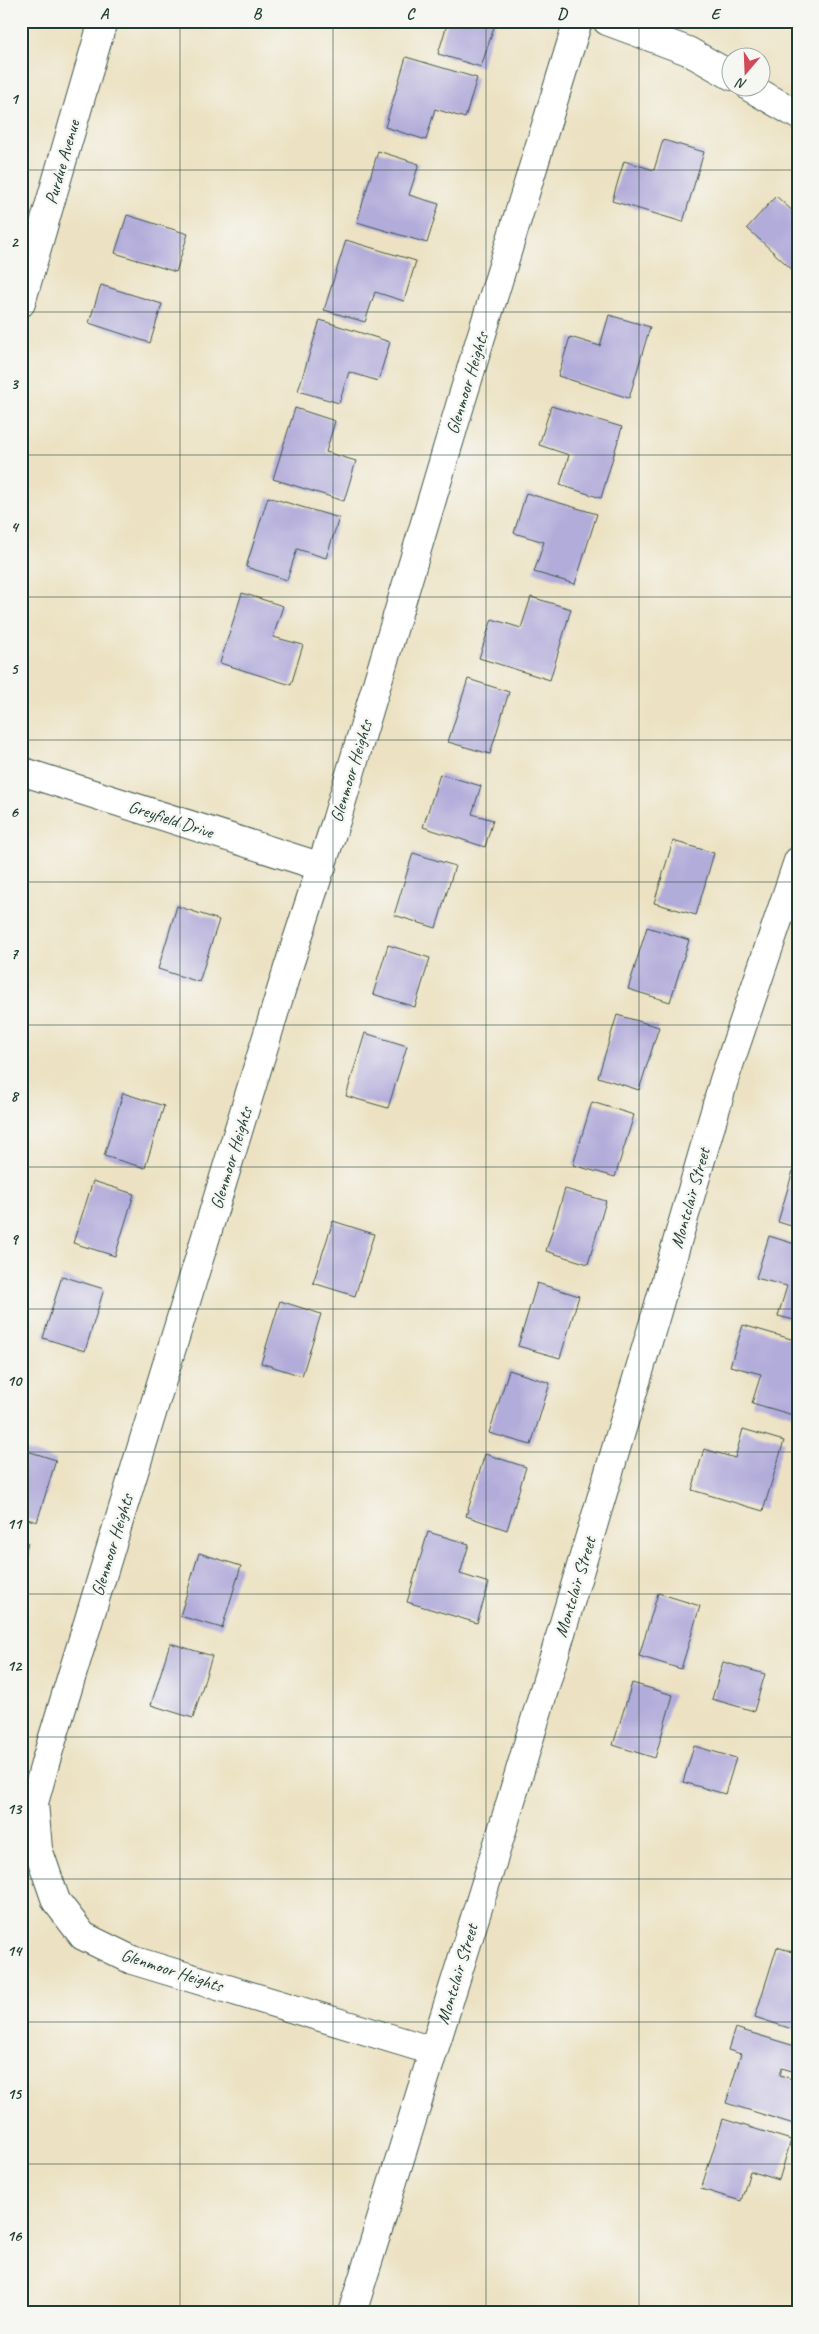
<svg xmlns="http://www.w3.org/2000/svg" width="819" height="2334" viewBox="0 0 819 2334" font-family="Caveat,sans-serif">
	<rect width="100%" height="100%" fill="#f6f6f2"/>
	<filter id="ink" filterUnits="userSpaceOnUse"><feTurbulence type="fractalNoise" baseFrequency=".02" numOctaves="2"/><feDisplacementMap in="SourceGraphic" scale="10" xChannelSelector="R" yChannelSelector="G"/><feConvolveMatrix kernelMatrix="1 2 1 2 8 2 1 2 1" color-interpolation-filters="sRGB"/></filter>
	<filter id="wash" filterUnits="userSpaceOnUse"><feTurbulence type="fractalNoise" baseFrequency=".0096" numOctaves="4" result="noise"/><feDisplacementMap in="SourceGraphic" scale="20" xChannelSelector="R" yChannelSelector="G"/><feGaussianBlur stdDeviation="1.12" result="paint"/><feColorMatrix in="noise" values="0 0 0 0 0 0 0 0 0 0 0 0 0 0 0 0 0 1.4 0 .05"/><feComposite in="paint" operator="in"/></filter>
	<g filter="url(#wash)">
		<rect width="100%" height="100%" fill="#ece2c3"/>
		<g id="blocks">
			<!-- building -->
			<path fill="#b2acda" d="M448 21H496L481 67 438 54Z
				M406 57 477 78 465 118 435 109 426 140 385 127Z
				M663 140 704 152 683 222 612 201 624 161 654 170Z
				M378 151 419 164 409 195 439 204 427 243 357 222Z
				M776 196 798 216V275L747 228Z
				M127 215 188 234 176 272 115 253Z
				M346 240 416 261 404 301 375 292 365 322 324 310Z
				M101 285 162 304 150 343 89 323Z
				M609 315 650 327 629 398 558 376 570 337 600 346Z
				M320 320 390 342 378 381 349 372 339 403 298 391Z
				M551 406 622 427 601 498 560 485 569 455 539 445Z
				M295 408 335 421 326 452 356 461 344 501 273 479Z
				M526 493 597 514 575 584 534 572 544 542 514 533Z
				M268 497 339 518 326 558 297 549 287 580 246 567Z
				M242 593 283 606 273 637 303 645 291 685 220 663Z
				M531 597 571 609 550 680 479 658 492 619 521 628Z
				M468 679 509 692 490 754 448 742Z
				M440 774 481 786 472 814 493 820 485 847 423 827Z
				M673 841 714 853 696 915 654 903Z
				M413 853 455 866 436 928 394 915Z
				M177 906 219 920 199 982 158 969Z
				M647 927 689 940 670 1002 628 989Z
				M388 945 430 958 415 1007 373 994Z
				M617 1015 659 1027 639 1090 598 1077Z
				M365 1033 407 1046 388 1108 346 1096Z
				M123 1093 164 1106 145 1168 104 1156Z
				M592 1102 634 1115 615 1177 573 1165Z
				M797 1157H798V1228L778 1222Z
				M93 1181 134 1194 115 1256 73 1243Z
				M565 1189 606 1201 588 1264 546 1251Z
				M333 1221 374 1234 355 1296 313 1283Z
				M769 1236 798 1245V1321L778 1316 787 1286 756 1278Z
				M62 1276 104 1289 85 1351 43 1338Z
				M537 1283 579 1296 560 1358 518 1346Z
				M280 1301 321 1314 302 1376 261 1363Z
				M743 1325 798 1341V1398L793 1415 752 1403 761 1374 730 1366Z
				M509 1370 550 1383 531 1445 489 1433Z
				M743 1429 784 1441 763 1511 692 1490 704 1449 735 1458Z
				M21 1449 56 1460 37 1522 21 1517Z
				M485 1454 526 1467 507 1530 466 1516Z
				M428 1532 469 1544 460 1574 489 1583 477 1623 407 1602Z
				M21 1541 28 1543 22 1562H21Z
				M199 1553 241 1566 222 1628 180 1616Z
				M658 1593 700 1606 681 1669 639 1656Z
				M170 1643 212 1656 193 1718 151 1705Z
				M723 1662 765 1674 754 1711 712 1699Z
				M632 1683 673 1695 655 1758 613 1745Z
				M694 1746 736 1758 725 1794 683 1782Z
				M777 1947 798 1954V2031L755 2017Z
				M735 2028 798 2047V2073L782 2068 780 2075 798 2081 797 2125 726 2103 741 2054 728 2050Z
				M723 2119 791 2140 779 2180 750 2171 741 2201 701 2189Z"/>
		</g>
	</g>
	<g filter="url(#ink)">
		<use href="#blocks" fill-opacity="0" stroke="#3e5649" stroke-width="1"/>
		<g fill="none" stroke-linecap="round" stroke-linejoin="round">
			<!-- street casing -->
			<g stroke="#3e5649" stroke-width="30">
				<path id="street" d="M607 21 688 51 732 76
					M751 88 798 115
					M21 303 103 21
					M21 771 322 867
					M433 2051 132 1960 83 1936 56 1901 38 1849 34 1803 46 1760 287 971 336 821 461 402 578 21
					M352 2313 501 1834 655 1318 724 1080 798 861"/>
			</g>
			<!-- street -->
			<use href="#street" stroke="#fff" stroke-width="28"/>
		</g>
	</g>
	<!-- grid -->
	<path fill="none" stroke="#1f3d34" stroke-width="1" stroke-opacity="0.55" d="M180 21V2313M333 21V2313M486 21V2313M639 21V2313M21 170H798M21 312H798M21 455H798M21 597H798M21 740H798M21 882H798M21 1025H798M21 1167H798M21 1309H798M21 1452H798M21 1594H798M21 1737H798M21 1879H798M21 2022H798M21 2164H798"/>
	<g text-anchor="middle" stroke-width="5" stroke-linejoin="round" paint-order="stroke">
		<!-- street labels -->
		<g font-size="18" fill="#1f3d34" stroke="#f6f6f2">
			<text transform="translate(62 162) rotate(-74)" y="6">Purdue Avenue</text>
			<text transform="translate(467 383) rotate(-73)" y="6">Glenmoor Heights</text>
			<text transform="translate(351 771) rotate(-73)" y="6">Glenmoor Heights</text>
			<text transform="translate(171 819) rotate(18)" y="6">Greyfield Drive</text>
			<text transform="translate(231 1158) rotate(-73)" y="6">Glenmoor Heights</text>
			<text transform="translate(690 1198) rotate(-74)" y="6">Montclair Street</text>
			<text transform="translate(112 1545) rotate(-73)" y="6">Glenmoor Heights</text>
			<text transform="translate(575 1587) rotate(-73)" y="6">Montclair Street</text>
			<text transform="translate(172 1970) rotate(18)" y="6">Glenmoor Heights</text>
			<text transform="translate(457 1974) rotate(-73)" y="6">Montclair Street</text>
		</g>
	</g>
	<!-- margin -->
	<rect width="819" height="2334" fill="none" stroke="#f6f6f2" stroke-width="55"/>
	<!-- north arrow -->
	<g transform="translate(746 72) rotate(199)"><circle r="24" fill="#f6f6f2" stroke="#a0aca6"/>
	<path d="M0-4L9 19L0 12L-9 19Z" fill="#d1495b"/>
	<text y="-8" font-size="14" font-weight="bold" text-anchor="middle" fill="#1f3d34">N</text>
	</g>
	<rect x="28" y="28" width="764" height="2278" fill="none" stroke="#1f3d34" stroke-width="2"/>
	<g font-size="16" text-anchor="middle" font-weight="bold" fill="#1f3d34">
		<text x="104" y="19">A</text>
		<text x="257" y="19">B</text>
		<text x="410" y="19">C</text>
		<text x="562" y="19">D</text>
		<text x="715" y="19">E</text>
		<text x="14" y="104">1</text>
		<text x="14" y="247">2</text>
		<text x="14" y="389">3</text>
		<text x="14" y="532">4</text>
		<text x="14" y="674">5</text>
		<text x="14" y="817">6</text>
		<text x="14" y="959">7</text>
		<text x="14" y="1101">8</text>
		<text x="14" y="1244">9</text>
		<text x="14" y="1386">10</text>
		<text x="14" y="1529">11</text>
		<text x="14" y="1671">12</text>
		<text x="14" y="1814">13</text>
		<text x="14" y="1956">14</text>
		<text x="14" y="2099">15</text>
		<text x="14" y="2241">16</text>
	</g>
</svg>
